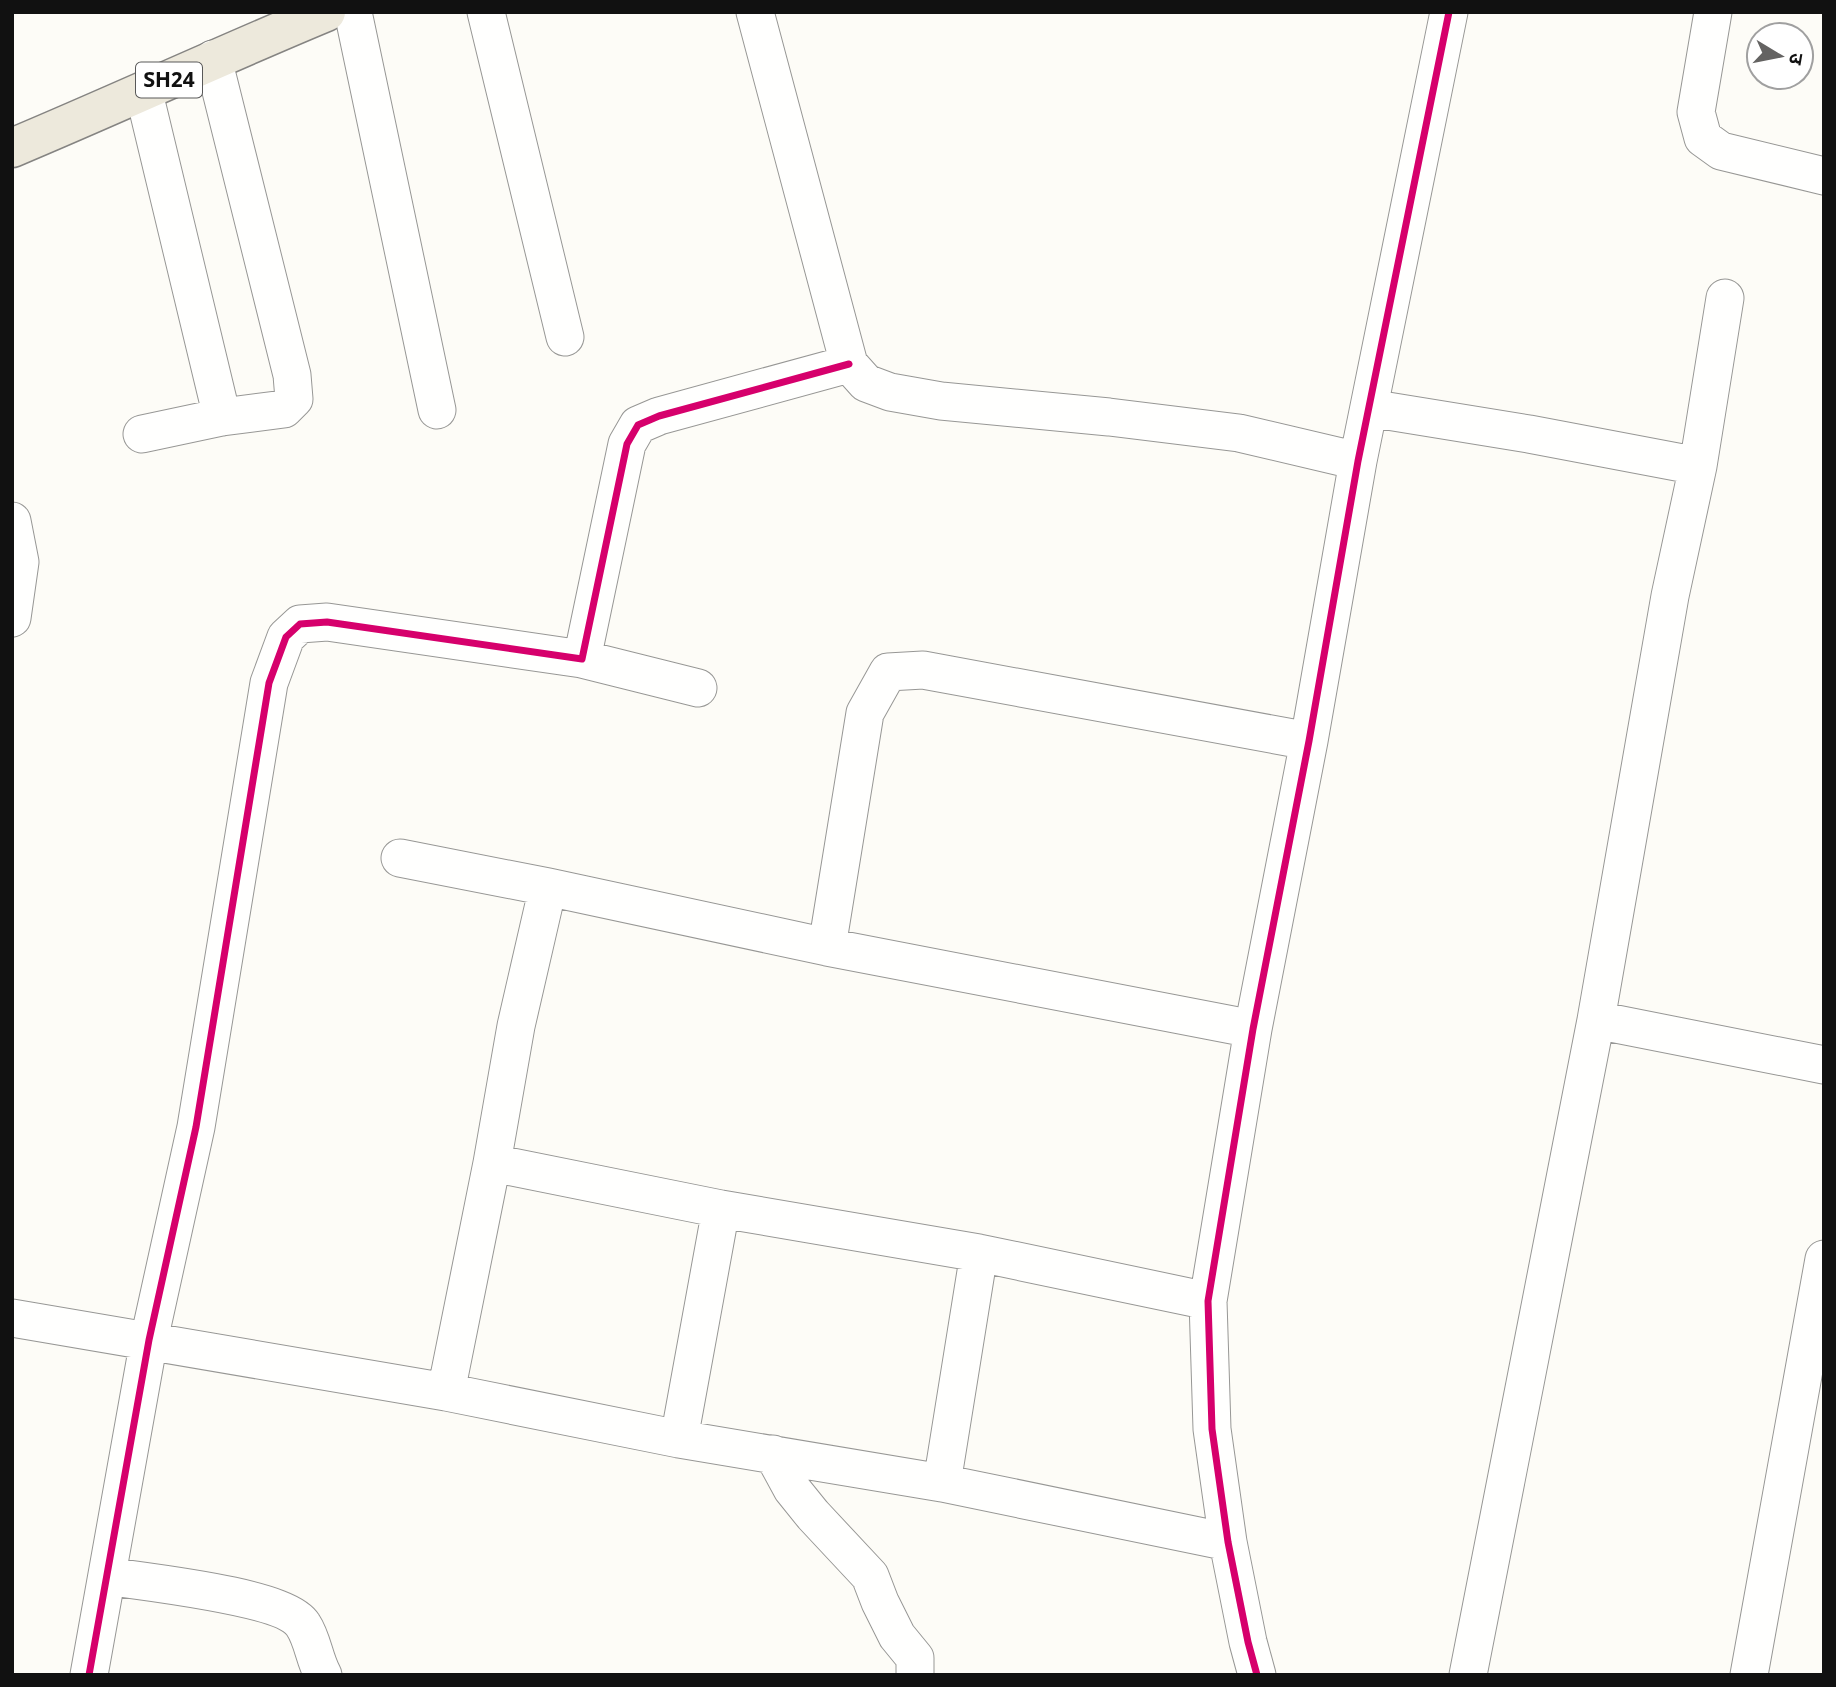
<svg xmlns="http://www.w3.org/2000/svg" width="1836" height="1687" viewBox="0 0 1836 1687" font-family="Georgia,'Noto Sans Devanagari',serif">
	<rect width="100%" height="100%" fill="#fdfcf7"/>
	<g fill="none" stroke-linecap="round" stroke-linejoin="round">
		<!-- minor casing -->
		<g stroke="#979795" stroke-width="39">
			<path id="minor" d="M353 12 437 410
				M486 12 565 337
				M755 12 849 364 866 383 890 392 941 401 1109 417 1239 433 1358 461
				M1713 12 1696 112 1703 138 1721 151 1824 176
				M144 93 222 417
				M1725 298 1698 466 1670 596 1596 1020 1824 1065
				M1369 408 1529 434 1698 466
				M142 434 222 417 284 409 294 399 292 375 213 59
				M12 521 20 562 12 618
				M582 659 698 688
				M400 858 548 887 827 947
				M548 887 516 1026 492 1163 721 1209 979 1253 1208 1301
				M1253 1029 827 947 865 713 888 672 923 670 1309 741
				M12 1318 446 1392 679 1439 942 1483 1228 1542
				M446 1392 492 1163
				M679 1439 721 1209
				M773 1454 792 1489 813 1515 870 1576 880 1602 897 1636 915 1658V1675
				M942 1483 979 1253
				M107 1576C144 1582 285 1596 303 1625 313 1640 314 1659 323 1675
				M89 1675 149 1340 196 1127 269 683 286 637 300 624 327 622 582 659 627 444 638 425 659 416 849 364
				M1257 1675 1248 1642 1228 1542 1212 1429 1208 1301 1253 1029 1309 741 1358 461 1449 12
				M1468 1675 1596 1020
				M1749 1675 1824 1259"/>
		</g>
		<!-- major casing -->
		<g stroke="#858482" stroke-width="41">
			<path id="major" d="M12 148C117 104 220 56 326 12"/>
		</g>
		<!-- minor -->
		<use href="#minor" stroke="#fffffe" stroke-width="37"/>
		<!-- major -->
		<use href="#major" stroke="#ede9dc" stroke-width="38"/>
		<!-- cycleway casing -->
		<g stroke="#fff" stroke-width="11">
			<path id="cycleway" d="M89 1675 149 1340 196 1127 269 683 286 637 300 624 327 622 582 659 627 444 638 425 659 416 849 364
				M1257 1675 1248 1642 1228 1542 1212 1429 1208 1301 1253 1029 1309 741 1358 461 1449 12"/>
		</g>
		<!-- cycleway -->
		<use href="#cycleway" stroke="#d6006c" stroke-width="7"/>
	</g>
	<g text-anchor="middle" stroke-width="7" stroke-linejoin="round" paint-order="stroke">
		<!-- shield labels -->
		<rect fill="#fff" stroke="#585858" stroke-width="2" x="136" y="62.5" width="66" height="35" rx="5"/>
		<g font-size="21" font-weight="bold" fill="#111">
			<text x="169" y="87">SH24</text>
		</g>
	</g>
	<!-- border -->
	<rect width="1836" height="1687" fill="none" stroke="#111111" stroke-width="28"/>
	<!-- north arrow -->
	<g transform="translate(1780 56) rotate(100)"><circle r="33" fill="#ffffff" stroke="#a0a0a0" stroke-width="2"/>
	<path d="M0-5L12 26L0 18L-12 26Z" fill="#646362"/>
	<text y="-10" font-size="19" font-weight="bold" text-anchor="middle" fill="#111111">उ</text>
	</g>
</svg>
